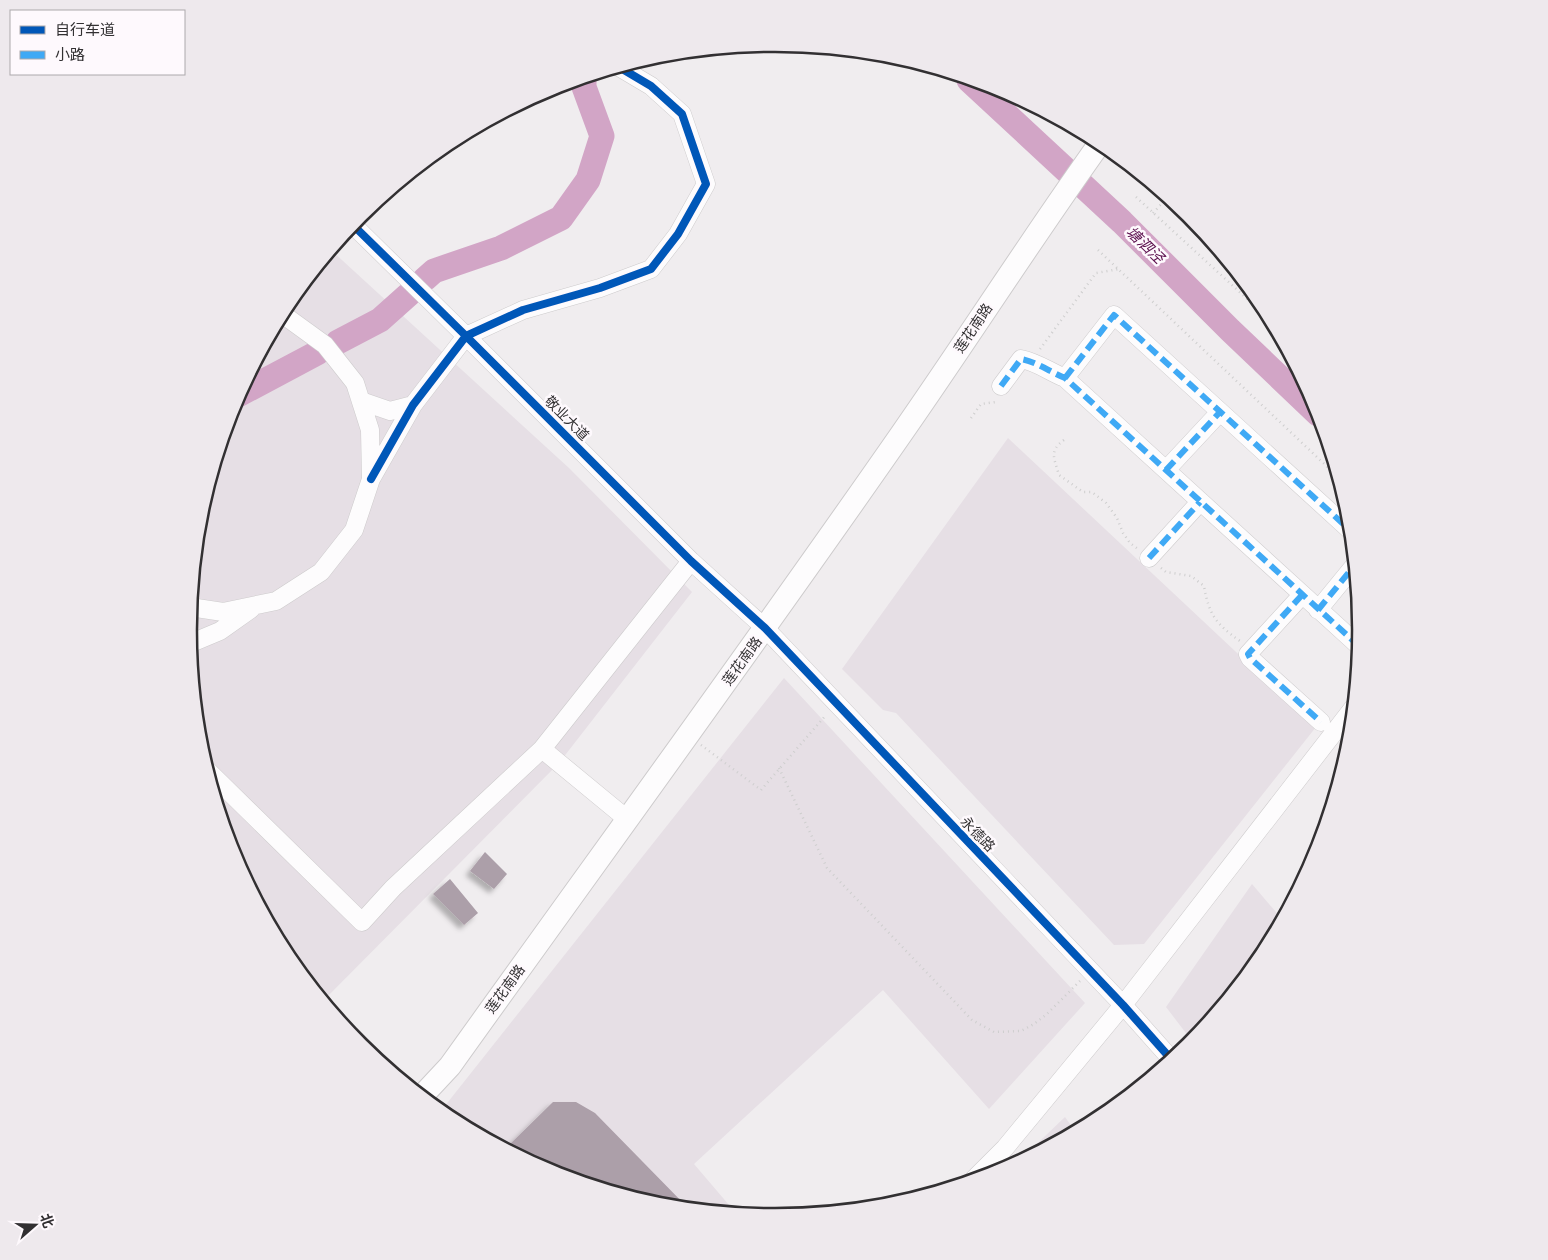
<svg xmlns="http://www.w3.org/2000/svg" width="1548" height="1260" viewBox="0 0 1548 1260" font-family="Roboto,'Noto Sans SC',sans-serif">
	<defs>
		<filter id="shadow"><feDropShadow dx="-4.5" dy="4.5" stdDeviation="2.5" flood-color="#0004"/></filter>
	</defs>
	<rect width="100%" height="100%" fill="#f0edef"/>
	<!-- built -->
	<path fill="#e6dfe5" d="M331 250 569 468 692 592 559 763 323 1001 286 955 232 854 199 744 188 630 199 515 232 405 287 304Z
		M1008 438 1316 727 1144 944 1114 945 896 713 883 710 842 669Z
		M784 678 1085 1003 989 1109 883 990 694 1164 735 1212 659 1205 549 1172 448 1117 441 1111 448 1102Z
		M1252 884 1281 918 1261 956 1192 1041 1166 1007Z
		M1065 1117 1075 1131 1021 1159Z"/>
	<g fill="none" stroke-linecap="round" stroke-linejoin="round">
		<!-- river -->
		<path stroke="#d2a5c6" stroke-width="25" d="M969 80 1122 222 1230 330 1318 414
			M425 279 434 271 501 248 561 218 588 180 602 136 584 87V78
			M338 342 380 320 408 295
			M238 395 317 353"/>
	</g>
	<!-- building -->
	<path fill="#ac9fa9" filter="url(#shadow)" d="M485 852 507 874 494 889 470 871Z
		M450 879 478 913 464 925 433 894Z
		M553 1102H576L595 1113 688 1208 659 1205 549 1172 506 1148Z"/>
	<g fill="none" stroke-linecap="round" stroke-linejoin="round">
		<!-- minor casing -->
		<g stroke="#cdcbcc" stroke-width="19">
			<path id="minor" d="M352 224 466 336 691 561 765 628 1123 1005 1171 1059
				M1065 378 1114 315 1351 531
				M1001 386 1021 359C1037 362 1050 372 1065 378L1359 646
				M361 401 390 411 413 405
				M1166 470 1220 412
				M371 479 413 405 466 336 523 310 600 288 651 269 678 234 706 184 682 114 651 86 619 67
				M1149 558 1200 502
				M1302 595 1248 654 1250 658 1321 722
				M190 607 223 612 276 601 321 572 354 530 371 479 370 430 355 383 325 345 285 316 281 315
				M1318 610 1354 566
				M189 644 220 631 251 609
				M207 770 362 922 393 888 542 749
				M627 819 542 749 691 561
				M974 1179 1005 1148 1123 1005 1353 708"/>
		</g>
		<!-- major casing -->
		<g stroke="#cdcbcc" stroke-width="24">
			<path id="major" d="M422 1096 450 1066C601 855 754 646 902 433 969 337 1032 238 1100 143"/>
		</g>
		<!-- path -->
		<path stroke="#cecece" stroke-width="2.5" stroke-dasharray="1 4" stroke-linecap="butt" d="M1136 197 1269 319
			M1153 213 1167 198
			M1098 250 1337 476
			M1040 349 1096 273 1119 269
			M971 418 981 404 996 402
			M1064 440C1049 451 1054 458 1059 475L1083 492H1092L1106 503 1117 518 1123 533 1130 543 1138 549
			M1161 568 1166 572 1191 576 1204 586C1209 615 1216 624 1240 641
			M701 745 761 790 826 715
			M779 768 827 868 972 1020 994 1032 1021 1031 1034 1024 1047 1014 1080 981"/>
		<!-- minor -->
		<use href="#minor" stroke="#fdfcfd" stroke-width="18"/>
		<!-- major -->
		<use href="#major" stroke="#fdfcfd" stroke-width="22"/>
		<!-- quiet -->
		<path stroke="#3fa9f5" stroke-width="6" stroke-dasharray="12 6" stroke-linecap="butt" d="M1065 378 1114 315 1351 531
			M1001 386 1021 359C1037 362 1050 372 1065 378L1359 646
			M1166 470 1220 412
			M1149 558 1200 502
			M1302 595 1248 654 1250 658 1321 722
			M1318 610 1354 566"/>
		<!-- cycleway casing -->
		<g stroke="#fef9fd" stroke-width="11">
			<path id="cycleway" d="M352 224 466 336 691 561 765 628 1123 1005 1171 1059
				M371 479 413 405 466 336 523 310 600 288 651 269 678 234 706 184 682 114 651 86 619 67"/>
		</g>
		<!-- cycleway -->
		<use href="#cycleway" stroke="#0057b8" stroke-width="8"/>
	</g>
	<g text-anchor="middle" stroke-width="5" stroke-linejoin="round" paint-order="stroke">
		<!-- street labels -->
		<g font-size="14" fill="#323032" stroke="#fef9fd">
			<text transform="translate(973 328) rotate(-56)" y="5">莲花南路</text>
			<text transform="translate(567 418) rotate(45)" y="5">敬业大道</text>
			<text transform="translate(742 661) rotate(-54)" y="5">莲花南路</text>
			<text transform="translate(978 834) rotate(46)" y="5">永德路</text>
			<text transform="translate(505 989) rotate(-54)" y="5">莲花南路</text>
		</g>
		<!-- water labels -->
		<g font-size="15" font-style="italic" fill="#5b0f4d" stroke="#fef9fd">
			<text transform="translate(1145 245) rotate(44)" y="5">塘泗泾</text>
		</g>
	</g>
	<!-- crop -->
	<path d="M0 0H1548V1260H0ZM774 52H775A577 577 0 0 1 1352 629V631A577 577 0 0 1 775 1208H774A577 577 0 0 1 197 631V629A577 577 0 0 1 774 52Z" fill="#eee9ed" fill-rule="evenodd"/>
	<path fill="none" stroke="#323032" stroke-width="2.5" d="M774 52H775A577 577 0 0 1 1352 629V631A577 577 0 0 1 775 1208H774A577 577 0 0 1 197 631V629A577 577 0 0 1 774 52Z"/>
	<!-- legend -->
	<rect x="10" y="10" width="175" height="65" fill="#fef9fd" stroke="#aca9ac"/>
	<rect x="20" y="26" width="25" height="8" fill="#0057b8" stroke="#aca9ac"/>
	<text x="55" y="35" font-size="15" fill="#323032">自行车道</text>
	<rect x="20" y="51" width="25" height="8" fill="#3fa9f5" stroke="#aca9ac"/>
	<text x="55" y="60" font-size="15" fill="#323032">小路</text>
	<!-- north arrow -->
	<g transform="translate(35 1225) rotate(70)" stroke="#fef9fd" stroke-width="4" paint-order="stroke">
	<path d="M0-4L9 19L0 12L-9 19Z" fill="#323032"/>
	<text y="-8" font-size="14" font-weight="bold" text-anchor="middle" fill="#323032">北</text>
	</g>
</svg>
